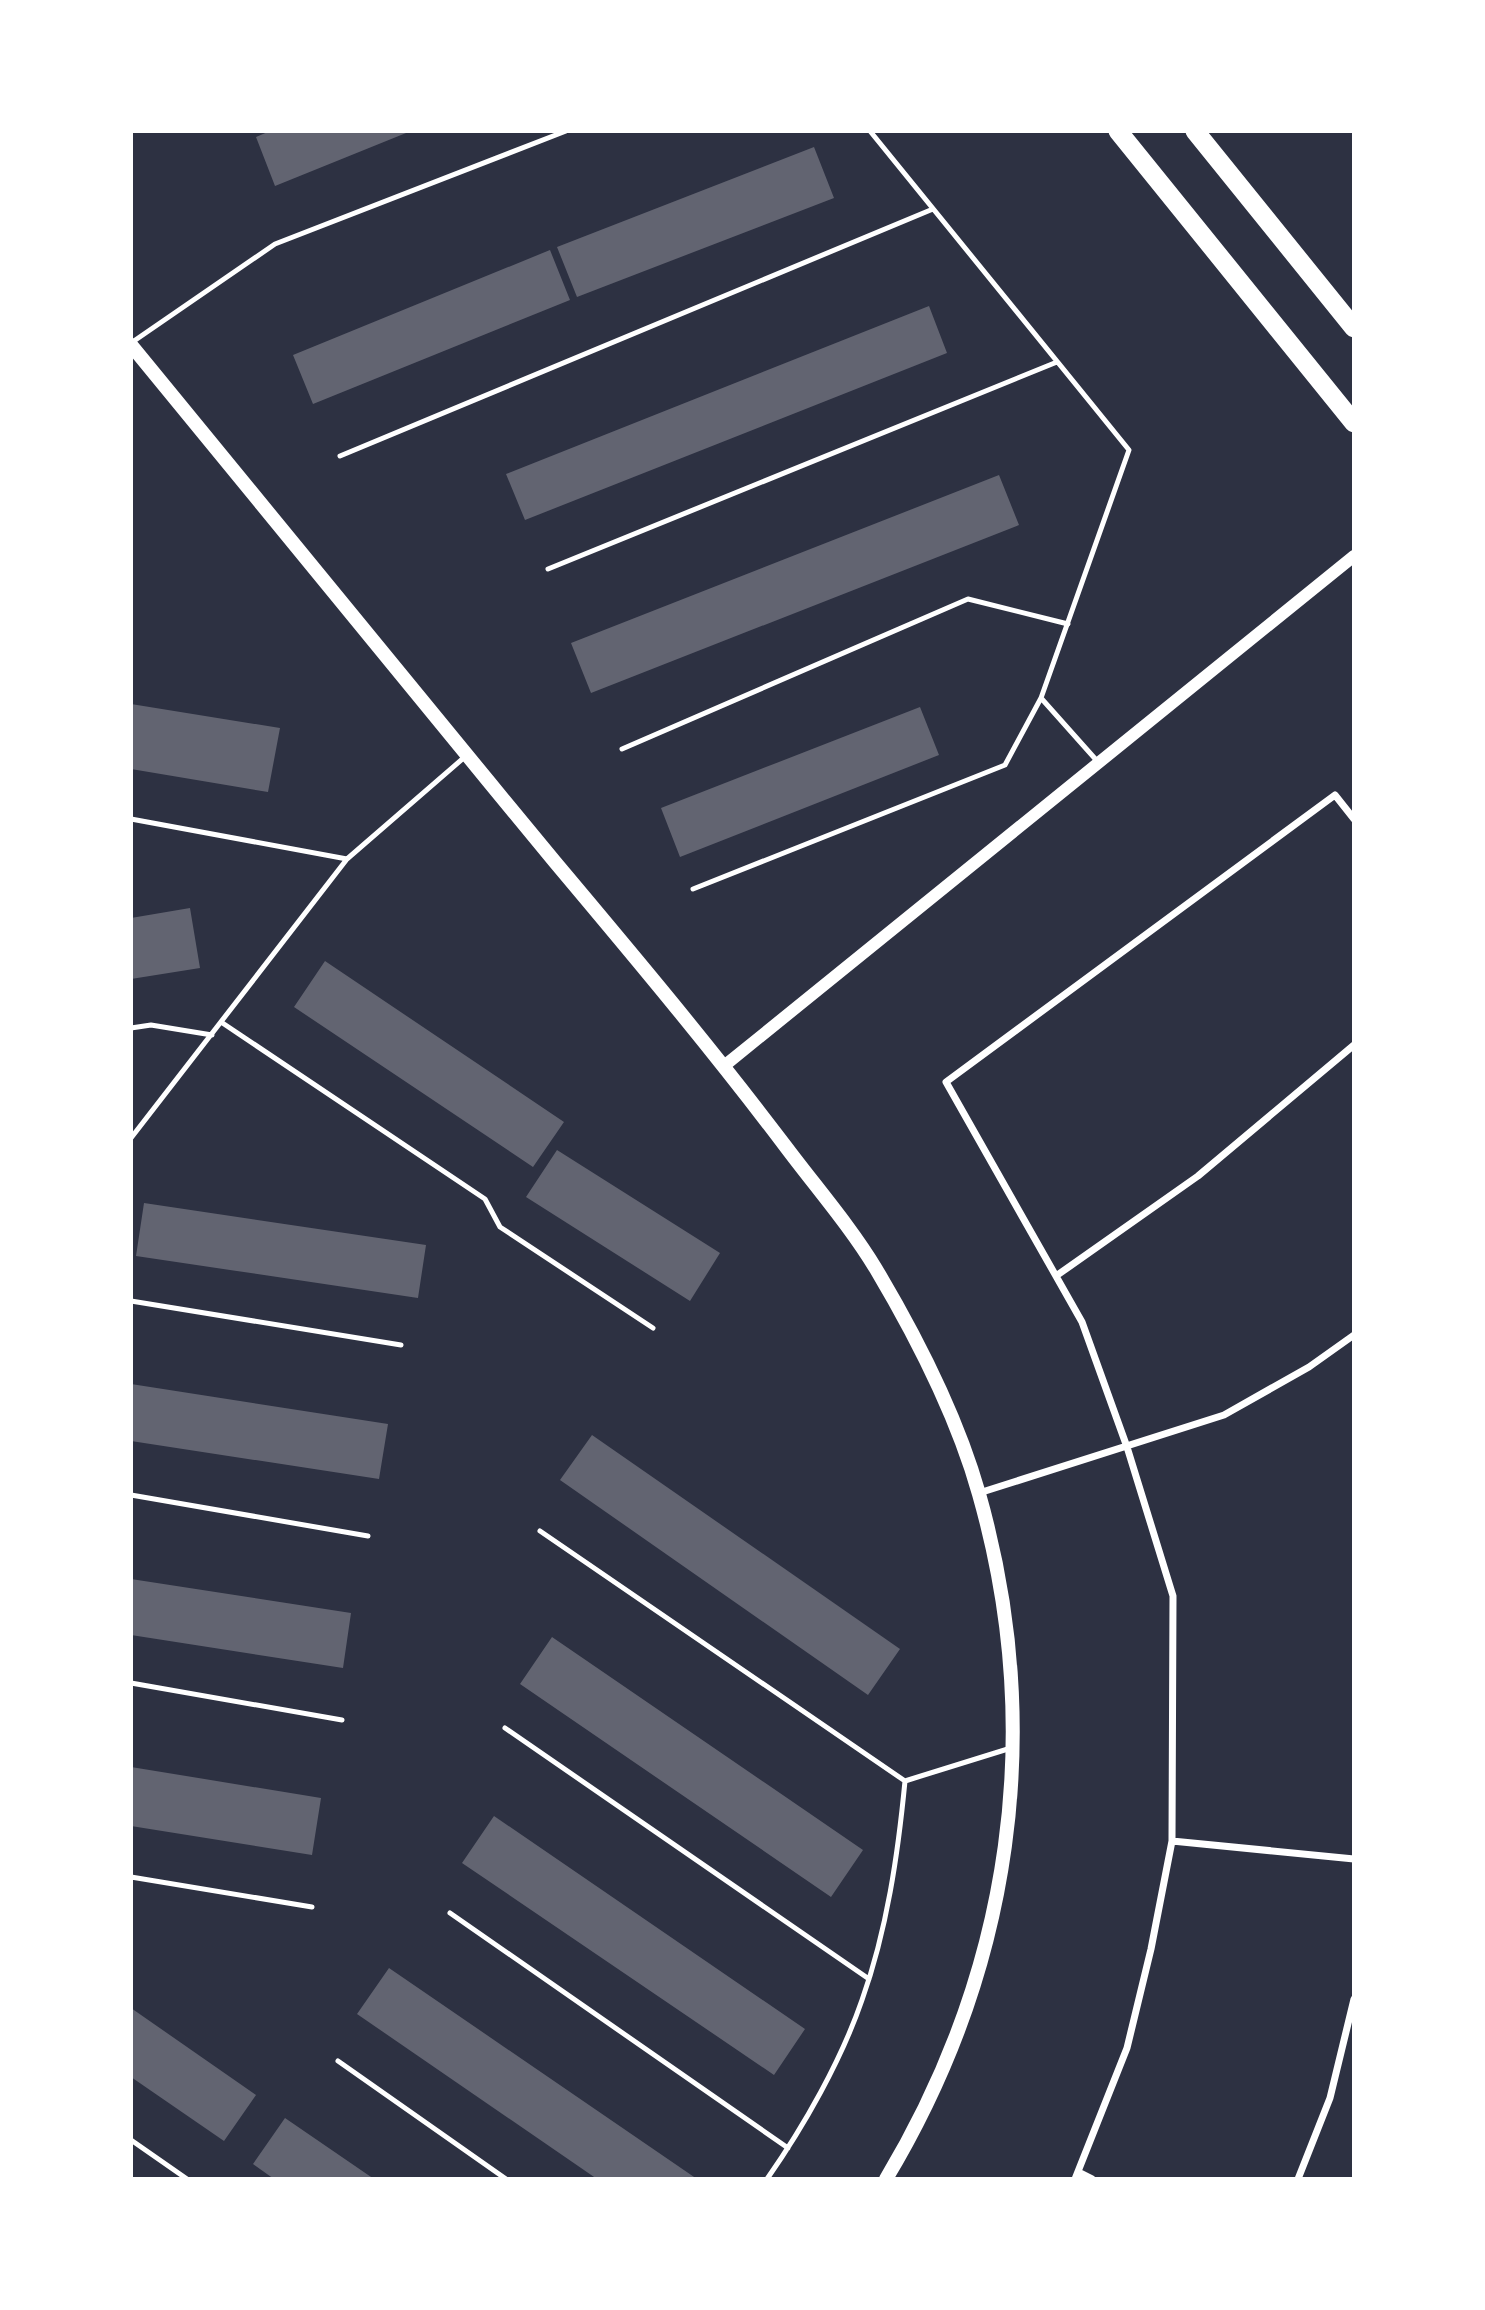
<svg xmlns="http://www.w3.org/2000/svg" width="1485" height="2310" viewBox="0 0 1485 2310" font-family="Lora,serif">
	<rect width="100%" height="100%" fill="#2d3142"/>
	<!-- building -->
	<path fill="#626471" d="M270 131H411L275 186 256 137Z
		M814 147 834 198 577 297 557 247Z
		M550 250 570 300 313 404 293 355Z
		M929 306 947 353 525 520 506 474Z
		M999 475 1019 525 591 693 571 643Z
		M131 704 280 728 268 792 131 769Z
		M920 707 939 755 680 857 661 808Z
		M190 908 200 968 131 979V918Z
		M325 961 564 1122 533 1167 294 1007Z
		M557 1150 720 1253 690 1301 526 1197Z
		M144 1203 426 1245 418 1298 136 1256Z
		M131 1384 388 1424 379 1479 131 1441Z
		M592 1435 900 1649 868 1695 560 1480Z
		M131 1579 351 1613 343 1668 131 1635Z
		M552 1637 863 1850 831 1897 520 1684Z
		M131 1767 321 1798 312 1855 131 1826Z
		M494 1816 805 2029 774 2075 462 1863Z
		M389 1968 697 2179H597L357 2014Z
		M131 2008 256 2095 224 2141 131 2077Z
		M285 2118 374 2179H274L253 2164Z"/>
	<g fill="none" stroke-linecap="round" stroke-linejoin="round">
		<!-- service -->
		<path stroke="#fff" stroke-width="5" d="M870 131 1129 450 1041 698 1098 762
			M131 343 275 244 566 131
			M340 456 933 209
			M548 569 1057 362
			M622 749 968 599 1068 624
			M131 819 347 859
			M693 889 1005 765 1041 698
			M221 1022 485 1199 500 1227 653 1328
			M131 1028 151 1025 212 1035
			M131 1138 347 859 467 755
			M131 1301 401 1345
			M131 1495 368 1536
			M540 1531 905 1781
			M131 1683 342 1720
			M505 1728 869 1979
			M131 1877 312 1907
			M450 1913 788 2148
			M338 2061 506 2179
			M131 2140 187 2179
			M767 2179C804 2126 841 2061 862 2000 887 1930 898 1854 905 1781L1011 1748"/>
		<!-- minor -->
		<path stroke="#fff" stroke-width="7" d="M1056 1276 1198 1176 1354 1045
			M979 1493 1224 1415 1309 1367 1354 1335
			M1172 1841 1354 1859
			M1078 2172 1092 2179
			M1075 2179 1127 2048 1151 1949 1172 1841 1173 1596 1127 1447 1082 1322 946 1082 1335 795 1354 819
			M1298 2179 1330 2098 1354 1999"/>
		<!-- tertiary -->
		<path stroke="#fff" stroke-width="12" d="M724 1066 1354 556"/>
		<!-- secondary -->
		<path stroke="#fff" stroke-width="14" d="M131 345C272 517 413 690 555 862 634 956 712 1049 786 1147 816 1187 850 1226 876 1269 917 1338 957 1416 979 1494 1046 1730 1012 1969 886 2179"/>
		<!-- trunk -->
		<path stroke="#fff" stroke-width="19" d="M1118 131 1354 423
			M1195 131 1354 328"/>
	</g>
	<!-- border -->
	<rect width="1485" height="2310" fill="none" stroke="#ffffff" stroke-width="266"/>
</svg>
